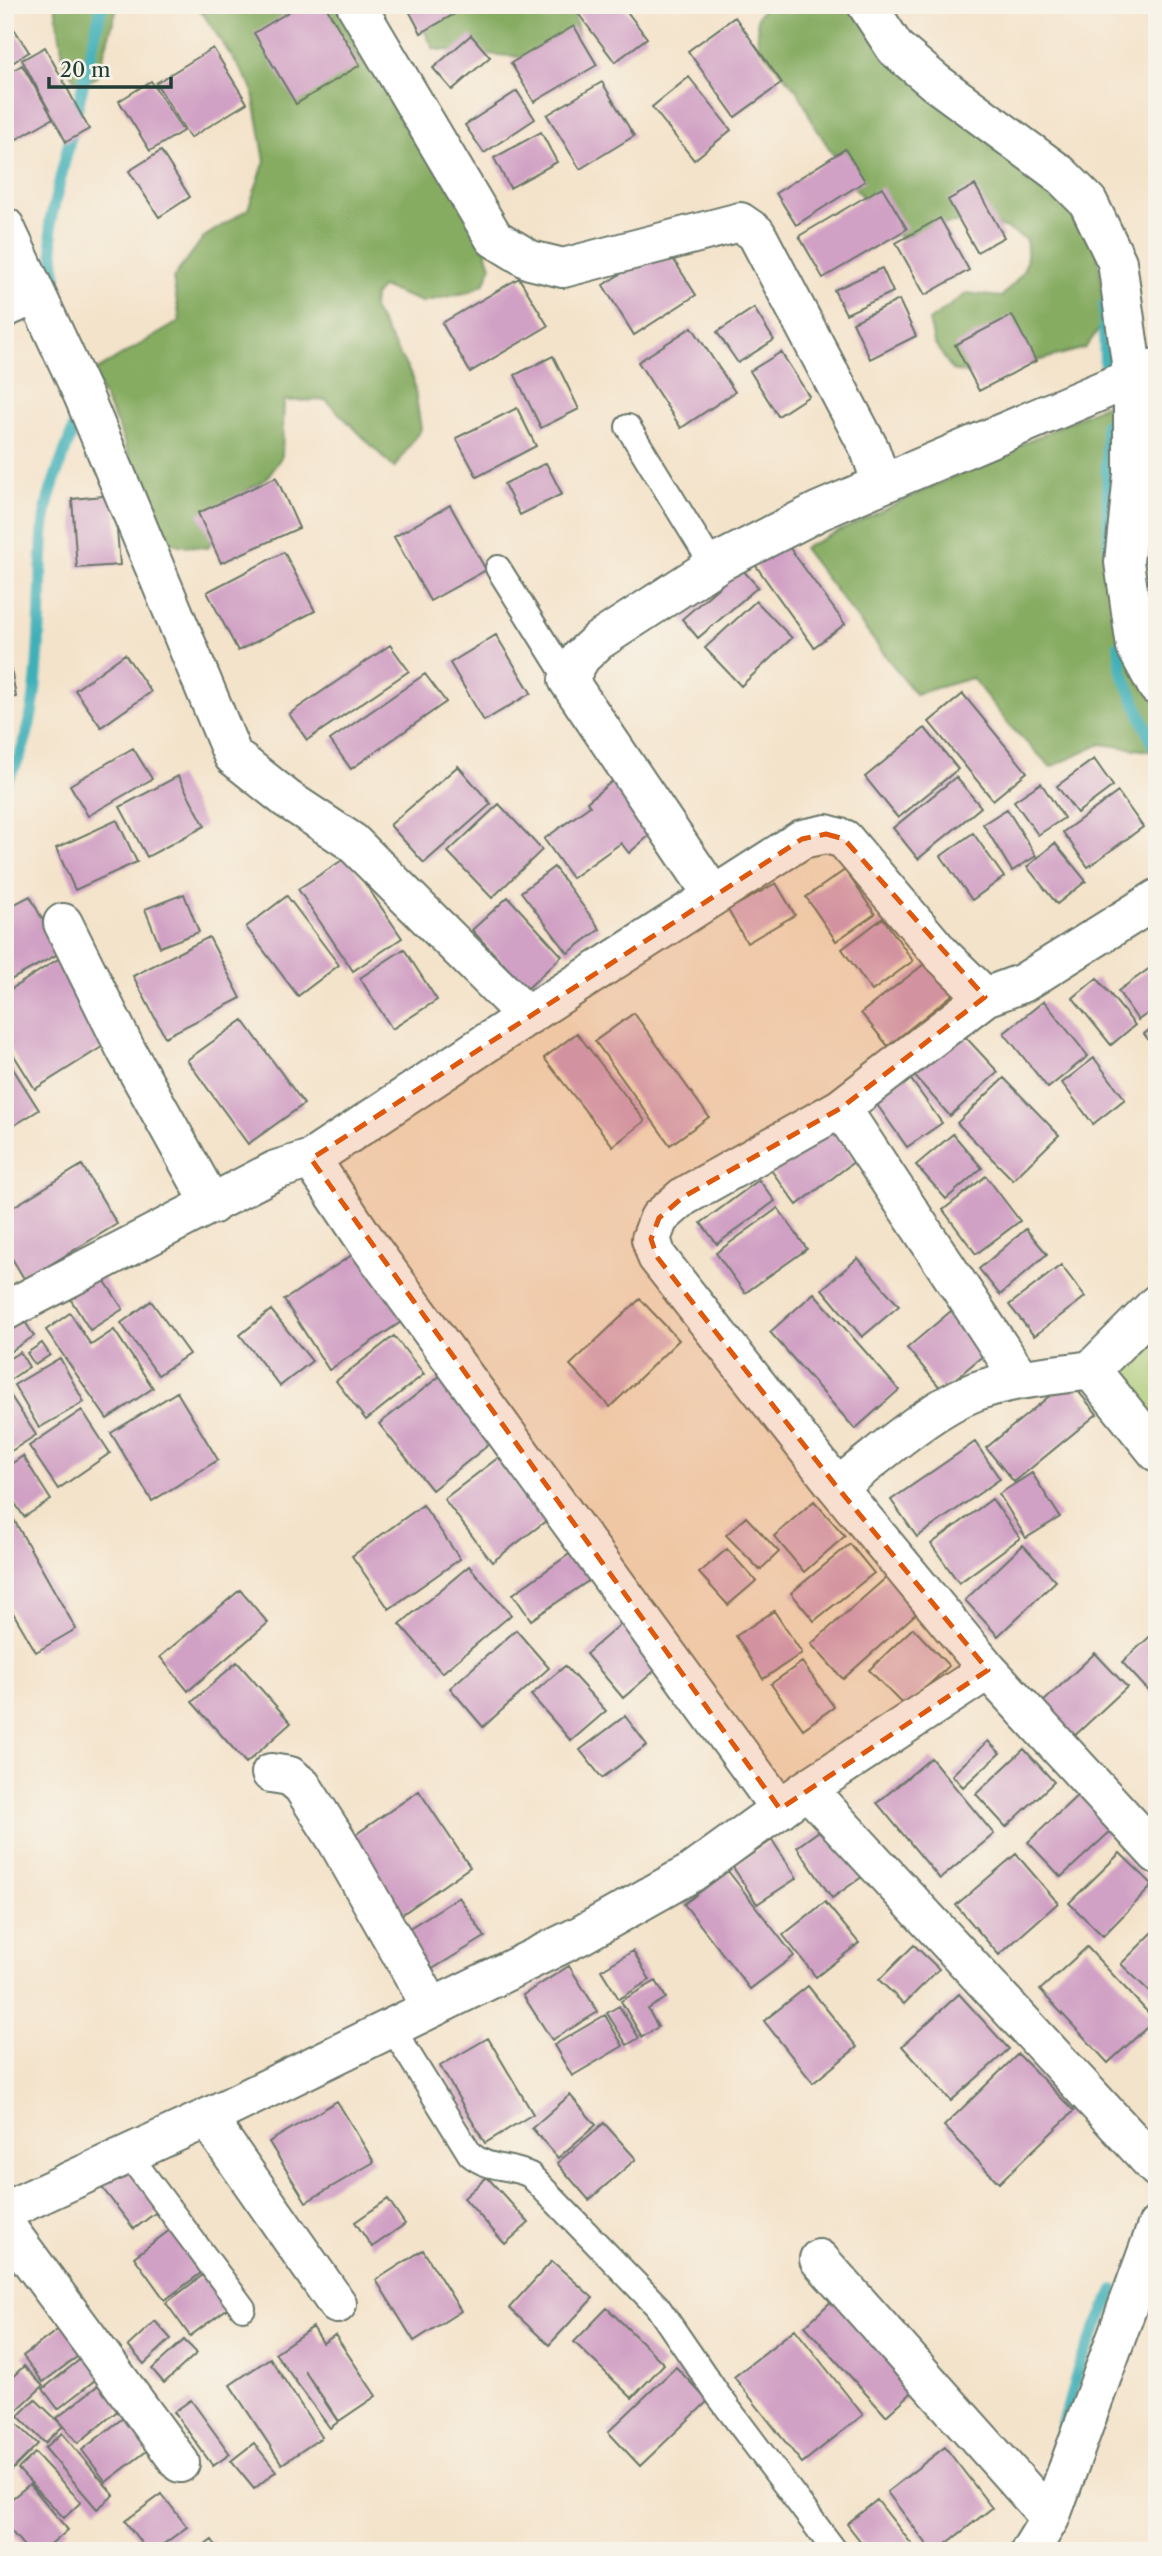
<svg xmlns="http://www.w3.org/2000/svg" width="1162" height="2556" viewBox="0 0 1162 2556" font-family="'Libre Caslon Text',serif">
	<rect width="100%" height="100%" fill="#f7f3e8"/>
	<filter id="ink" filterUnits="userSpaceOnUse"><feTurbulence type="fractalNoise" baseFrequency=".0143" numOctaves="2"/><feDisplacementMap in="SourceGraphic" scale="14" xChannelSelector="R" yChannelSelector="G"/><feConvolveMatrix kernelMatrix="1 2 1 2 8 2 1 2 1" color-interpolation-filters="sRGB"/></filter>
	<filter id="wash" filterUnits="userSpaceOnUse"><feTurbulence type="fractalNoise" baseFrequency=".00686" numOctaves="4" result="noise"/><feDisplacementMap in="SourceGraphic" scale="28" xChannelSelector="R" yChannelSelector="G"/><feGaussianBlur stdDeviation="1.57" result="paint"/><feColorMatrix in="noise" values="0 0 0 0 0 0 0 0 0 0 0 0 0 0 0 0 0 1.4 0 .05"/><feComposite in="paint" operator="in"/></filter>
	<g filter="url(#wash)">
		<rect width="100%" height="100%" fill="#f4e3cb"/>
		<!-- green -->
		<path fill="#a8c76f" stroke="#648252" stroke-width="2" d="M1157 1327V1425L1111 1367Z"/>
		<!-- forest -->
		<path fill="#86ac62" stroke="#52744b" stroke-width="2" d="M55 5H118L97 77 88 82 74 79 64 63Z
			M197 5H344L478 227 491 266 485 283 469 292 422 302 382 287 374 296 373 309 413 378 421 429 394 468 326 400 284 401 282 456 266 479 230 500 208 548 179 545 158 537 119 428 92 373 180 321 173 278 204 237 248 209 265 161 252 87Z
			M427 5H572L583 55 543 70 520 57 434 49 424 30Z
			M766 5H850L1065 196 1097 247 1106 320 1085 348 981 376 952 370 934 342 929 321 967 293 1001 297C1020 278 1031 268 1026 240 987 212 943 221 900 238L855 189 813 123 799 93 758 45 757 17Z
			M1111 402 1157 437V752L1101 744 1051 767 1010 726 972 678 915 694 803 548Z"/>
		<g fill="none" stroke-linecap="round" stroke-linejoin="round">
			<!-- stream -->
			<path stroke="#40b0b8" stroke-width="12" d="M56 276 50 222 102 5
				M1104 305 1105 374
				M1106 424 1109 546
				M1119 645 1122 672 1157 753
				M5 781C48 731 37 591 44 524 47 492 64 457 74 426
				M1056 2450 1079 2366 1114 2290"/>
		</g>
		<g id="blocks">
			<!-- building -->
			<path fill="#d1a1c5" d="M300 5H325L360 65 296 104 254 33Z
				M406 5H464L465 8 421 33Z
				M586 5H622L647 38 615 62 577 12Z
				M5 15 29 52 5 68Z
				M735 17 782 83 735 117 688 51Z
				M574 26 597 65 534 102 511 63Z
				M471 35 490 57 452 90 433 68Z
				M45 47 89 129 66 142 22 60Z
				M213 48 247 103 190 138 156 83Z
				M22 65 53 118 17 139 5 118V75Z
				M689 77 731 130 694 160 652 107Z
				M151 81 183 131 150 151 119 101Z
				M602 82 634 136 580 169 547 115Z
				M517 91 535 119 484 153 465 125Z
				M541 132 557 162 510 188 494 158Z
				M845 149 865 181 796 225 776 193Z
				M161 151 190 197 159 217 129 171Z
				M975 185 1004 237 977 252 948 200Z
				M882 187 907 229 823 278 799 236Z
				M940 218 969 270 925 295 896 243Z
				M665 246 696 295 634 335 603 285Z
				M882 268 893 292 846 314 834 290Z
				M519 278 548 326 470 372 442 323Z
				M899 300 916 336 870 359 853 322Z
				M754 308 774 340 738 363 717 332Z
				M1012 315 1036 361 979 391 955 345Z
				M692 327 735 392 681 428 638 362Z
				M781 352 809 396 778 416 750 371Z
				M553 356 579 409 541 428 515 375Z
				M517 408 536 446 477 477 456 438Z
				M546 463 562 494 520 515 504 484Z
				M276 477 299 528 221 563 198 513Z
				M114 495 120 565 77 568 72 499Z
				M450 505 486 570 430 601 394 537Z
				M781 536 845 624 814 647 751 559Z
				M284 552 315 611 238 651 207 592Z
				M741 568 758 587 698 638 682 619Z
				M756 601 792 638 741 686 705 648Z
				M496 635 531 693 484 721 450 663Z
				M7 643 16 697 5 699V644Z
				M390 645 409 671 307 740 289 714Z
				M125 654 151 692 101 727 75 690Z
				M425 674 446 702 351 769 330 740Z
				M963 694 1027 772 993 800 929 722Z
				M925 728 958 769 898 818 865 777Z
				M133 748 152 779 88 816 70 785Z
				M1094 759 1113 786 1077 813 1057 786Z
				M458 766 491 804 424 863 390 825Z
				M178 776 205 826 147 857 120 807Z
				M956 777 981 807 918 859 893 828Z
				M616 778 658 828 629 853 621 843 572 878 544 839 590 806 587 802Z
				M1041 783 1064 818 1038 835 1014 801Z
				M1118 792 1143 827 1088 867 1063 832Z
				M499 804 542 850 492 898 448 852Z
				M1007 809 1036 856 1012 871 983 824Z
				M117 820 137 862 75 890 56 848Z
				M973 833 1004 877 972 900 941 856Z
				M1055 843 1086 881 1057 904 1027 867Z
				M347 857 402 938 353 971 298 889Z
				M554 867 600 929 568 953 521 892Z
				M845 870 875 914 836 941 806 897Z
				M776 883 795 915 747 943 728 910Z
				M184 894 199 932 160 947 145 909Z
				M30 896 60 953 5 983V909Z
				M287 896 339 965 298 996 246 927Z
				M508 897 562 956 527 989 472 930Z
				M883 918 913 961 872 991 842 949Z
				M209 937 241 998 165 1037 133 976Z
				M404 949 437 1000 392 1029 360 978Z
				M63 956 116 1038 35 1089 5 1041V993Z
				M932 958 957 991 888 1046 861 1013Z
				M1157 963V1007L1138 1020 1118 991Z
				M1097 978 1135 1025 1111 1045 1073 998Z
				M1044 1001 1088 1056 1048 1088 1004 1033Z
				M634 1013 709 1117 670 1145 595 1041Z
				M243 1020 304 1104 248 1144 187 1060Z
				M1157 1024V1051L1144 1034Z
				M959 1030 998 1072 950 1116 912 1073Z
				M577 1033 645 1121 613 1146 544 1058Z
				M5 1056 39 1110 5 1131Z
				M1094 1058 1125 1099 1093 1124 1062 1083Z
				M907 1074 942 1123 907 1147 873 1099Z
				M1004 1078 1059 1135 1013 1180 957 1123Z
				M828 1125 855 1161 797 1205 771 1170Z
				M953 1134 982 1168 946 1199 916 1165Z
				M82 1165 117 1224 25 1280 5 1247V1212Z
				M986 1176 1020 1221 976 1254 943 1210Z
				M759 1180 775 1201 717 1244 701 1223Z
				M778 1208 807 1249 745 1293 716 1253Z
				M1026 1229 1047 1254 1000 1295 979 1269Z
				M358 1251 404 1320 329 1370 284 1300Z
				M858 1258 899 1306 862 1337 822 1289Z
				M1061 1265 1085 1297 1034 1336 1009 1305Z
				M97 1269 123 1309 90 1330 64 1289Z
				M814 1293 899 1390 855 1429 770 1332Z
				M640 1299 679 1340 610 1407 570 1365Z
				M151 1301 189 1354 158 1375 121 1323Z
				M957 1306 992 1348 942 1390 907 1348Z
				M271 1310 312 1361 280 1386 240 1335Z
				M70 1313 91 1345 114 1330 153 1388 107 1419 46 1330Z
				M24 1320 34 1336 5 1355V1332Z
				M394 1336 424 1374 366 1420 336 1381Z
				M42 1343 50 1355 35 1365 27 1353Z
				M20 1352 29 1367 8 1381 5 1361Z
				M60 1358 84 1402 39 1428 14 1385Z
				M440 1376 492 1442 432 1490 379 1424Z
				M1069 1380 1097 1414 1014 1482 986 1448Z
				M5 1387 36 1435 5 1455Z
				M177 1392 218 1460 152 1501 111 1433Z
				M82 1410 110 1453 58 1489 29 1446Z
				M975 1442 1000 1479 917 1537 891 1500Z
				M507 1451 555 1514 492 1562 444 1499Z
				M23 1456 51 1500 24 1517 5 1488V1468Z
				M1032 1473 1060 1517 1026 1538 999 1494Z
				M992 1499 1020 1538 959 1583 931 1544Z
				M814 1501 845 1536 804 1572 774 1536Z
				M423 1505 460 1559 389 1609 352 1556Z
				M746 1517 779 1552 760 1570 726 1535Z
				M14 1520 76 1629 36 1652 5 1599V1525Z
				M850 1544 874 1573 814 1621 791 1593Z
				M1023 1545 1056 1581 998 1636 965 1600Z
				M578 1548 597 1575 531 1620 513 1594Z
				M727 1549 756 1581 728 1605 699 1573Z
				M469 1566 511 1615 442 1673 400 1624Z
				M888 1576 919 1611 843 1679 811 1644Z
				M240 1590 268 1623 188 1691 160 1657Z
				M774 1611 802 1653 763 1679 736 1636Z
				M629 1617 667 1660 623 1698 586 1654Z
				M913 1628 949 1666 905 1707 869 1670Z
				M516 1630 549 1668 483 1727 450 1688Z
				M1157 1630V1700L1122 1662Z
				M1095 1653 1127 1687 1071 1739 1040 1705Z
				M237 1662 291 1723 246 1763 192 1702Z
				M802 1662 834 1707 803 1729 771 1684Z
				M565 1666 606 1711 571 1741 531 1695Z
				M625 1716 647 1745 602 1778 580 1750Z
				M988 1741 1000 1753 963 1787 952 1775Z
				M1024 1749 1054 1782 1006 1827 976 1794Z
				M931 1758 994 1834 940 1879 877 1803Z
				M419 1791 470 1867 401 1915 349 1839Z
				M1080 1793 1113 1829 1061 1877 1028 1842Z
				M830 1823 866 1874 832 1898 797 1847Z
				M772 1840 797 1878 757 1904 733 1867Z
				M1120 1853 1153 1885 1103 1936 1069 1903Z
				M1016 1854 1058 1903 999 1955 956 1905Z
				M728 1871 794 1956 750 1989 684 1904Z
				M459 1897 485 1937 429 1971 400 1934Z
				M825 1902 859 1943 816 1977 783 1935Z
				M1157 1928V1999L1121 1964Z
				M914 1945 939 1969 904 2004 879 1980Z
				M1087 1947 1155 2020 1108 2063 1040 1990Z
				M633 1951 650 1980 619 1999 601 1970Z
				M569 1966 598 2012 552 2040 523 1995Z
				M656 1981 666 1998 648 2009 658 2027 642 2037 621 2001Z
				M808 1986 857 2047 813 2083 764 2021Z
				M959 1994 1009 2049 951 2101 902 2046Z
				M619 2006 639 2038 627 2045 607 2013Z
				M605 2015 623 2046 572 2076 554 2045Z
				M488 2038 533 2114 485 2143 440 2066Z
				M1018 2054 1074 2111 999 2183 944 2126Z
				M570 2095 596 2125 558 2158 532 2128Z
				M337 2101 374 2162 306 2202 269 2142Z
				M604 2123 636 2159 589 2200 557 2163Z
				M125 2166 159 2210 134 2229 100 2185Z
				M487 2177 529 2223 505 2244 464 2198Z
				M388 2199 405 2224 372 2247 355 2222Z
				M174 2227 205 2270 165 2300 134 2257Z
				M423 2250 461 2311 414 2341 376 2280Z
				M552 2261 593 2298 549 2345 509 2308Z
				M207 2272 232 2305 190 2336 166 2303Z
				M836 2297 918 2387 886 2416 805 2326Z
				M607 2308 664 2364 632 2398 574 2342Z
				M69 2321 89 2348 43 2382 23 2356Z
				M155 2321 171 2339 144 2364 128 2346Z
				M313 2327 323 2343 335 2335 376 2396 339 2421 304 2370 338 2422 330 2428 275 2353Z
				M795 2329 863 2415 802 2463 734 2377Z
				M184 2340 197 2353 164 2383 152 2369Z
				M88 2353 104 2373 58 2409 43 2389Z
				M270 2358 322 2437 282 2464 230 2385Z
				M24 2366 43 2386 17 2410 5 2396V2384Z
				M676 2367 708 2401 640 2466 608 2432Z
				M106 2379 126 2404 78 2443 57 2418Z
				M35 2399 63 2426 45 2443 18 2416Z
				M191 2400 230 2454 213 2466 174 2412Z
				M132 2411 156 2444 106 2482 82 2450Z
				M10 2417 38 2444 5 2477V2421Z
				M62 2433 114 2495 97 2509 45 2448Z
				M254 2443 276 2471 254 2489 231 2461Z
				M945 2447 992 2508 937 2551H932L887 2492Z
				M35 2453 81 2502 64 2518 18 2469Z
				M30 2484 68 2530 44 2551H28L5 2524V2504Z
				M162 2494 187 2527 154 2551H147L125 2521Z
				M877 2500 917 2551H868L847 2524Z
				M212 2540 220 2551H197Z"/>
		</g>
	</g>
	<g filter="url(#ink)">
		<use href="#blocks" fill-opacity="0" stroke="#6a7769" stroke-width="2"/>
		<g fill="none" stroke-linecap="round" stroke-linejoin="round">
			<!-- service casing -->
			<g stroke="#6a7769" stroke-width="28">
				<path id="service" d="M628 427 713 566
					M498 568 568 680
					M391 2026 470 2154C488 2170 509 2165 530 2175L657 2306 718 2395 835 2551
					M129 2155 243 2308"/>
			</g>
			<!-- minor casing -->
			<g stroke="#6a7769" stroke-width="42">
				<path id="minor" d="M356 5 494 238 530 260 563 268 740 222 756 233 870 450 882 484 819 511 721 561 598 641 581 657 568 680 713 895
					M867 5 895 48 935 82 1060 174 1088 202 1117 262 1133 377V474L1124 562 1136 647 1157 686
					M5 227 83 395 233 756 287 799 352 842 527 1016 802 839 826 834 844 839 941 954 985 997 1023 983 1157 899
					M5 308 36 294
					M882 484 1155 368
					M63 923 126 1050 212 1205
					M985 997 841 1108 683 1197 659 1218 651 1239 657 1257 837 1487 988 1670 1157 1854
					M841 1108 1020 1378
					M311 1159 527 1016
					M5 1311 276 1170 311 1159 370 1247 780 1809
					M1091 1370 1157 1304
					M837 1487C878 1457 927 1410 974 1392 1012 1378 1051 1376 1091 1370L1157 1452
					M271 1773 290 1776 302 1786 336 1839 432 2008
					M807 1789 1157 2168
					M207 2118 337 2304
					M5 2211 207 2118 581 1935 691 1873 807 1789 988 1670
					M5 2225 180 2463
					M819 2259 1050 2518
					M1030 2551 1050 2518 1157 2226"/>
			</g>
			<!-- service -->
			<use href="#service" stroke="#fff" stroke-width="24"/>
			<!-- minor -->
			<use href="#minor" stroke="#fff" stroke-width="38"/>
		</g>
	</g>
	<!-- marked area -->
	<path fill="#de580e" fill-opacity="0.2" stroke="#de580e" stroke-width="5" stroke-dasharray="14 9" stroke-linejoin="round" d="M826 834 844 839 985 997 841 1108 683 1197 659 1218 651 1239 657 1257 837 1487 988 1670 780 1809 311 1159 802 839Z"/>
	<!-- margin -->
	<rect width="1162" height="2556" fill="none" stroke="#f7f3e8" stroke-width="28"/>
	<!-- scale -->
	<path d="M49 77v10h122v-10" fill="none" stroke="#1f3d34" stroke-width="3.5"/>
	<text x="60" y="77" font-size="21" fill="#1f3d34" stroke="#f7f3e8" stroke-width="5" paint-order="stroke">20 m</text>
</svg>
